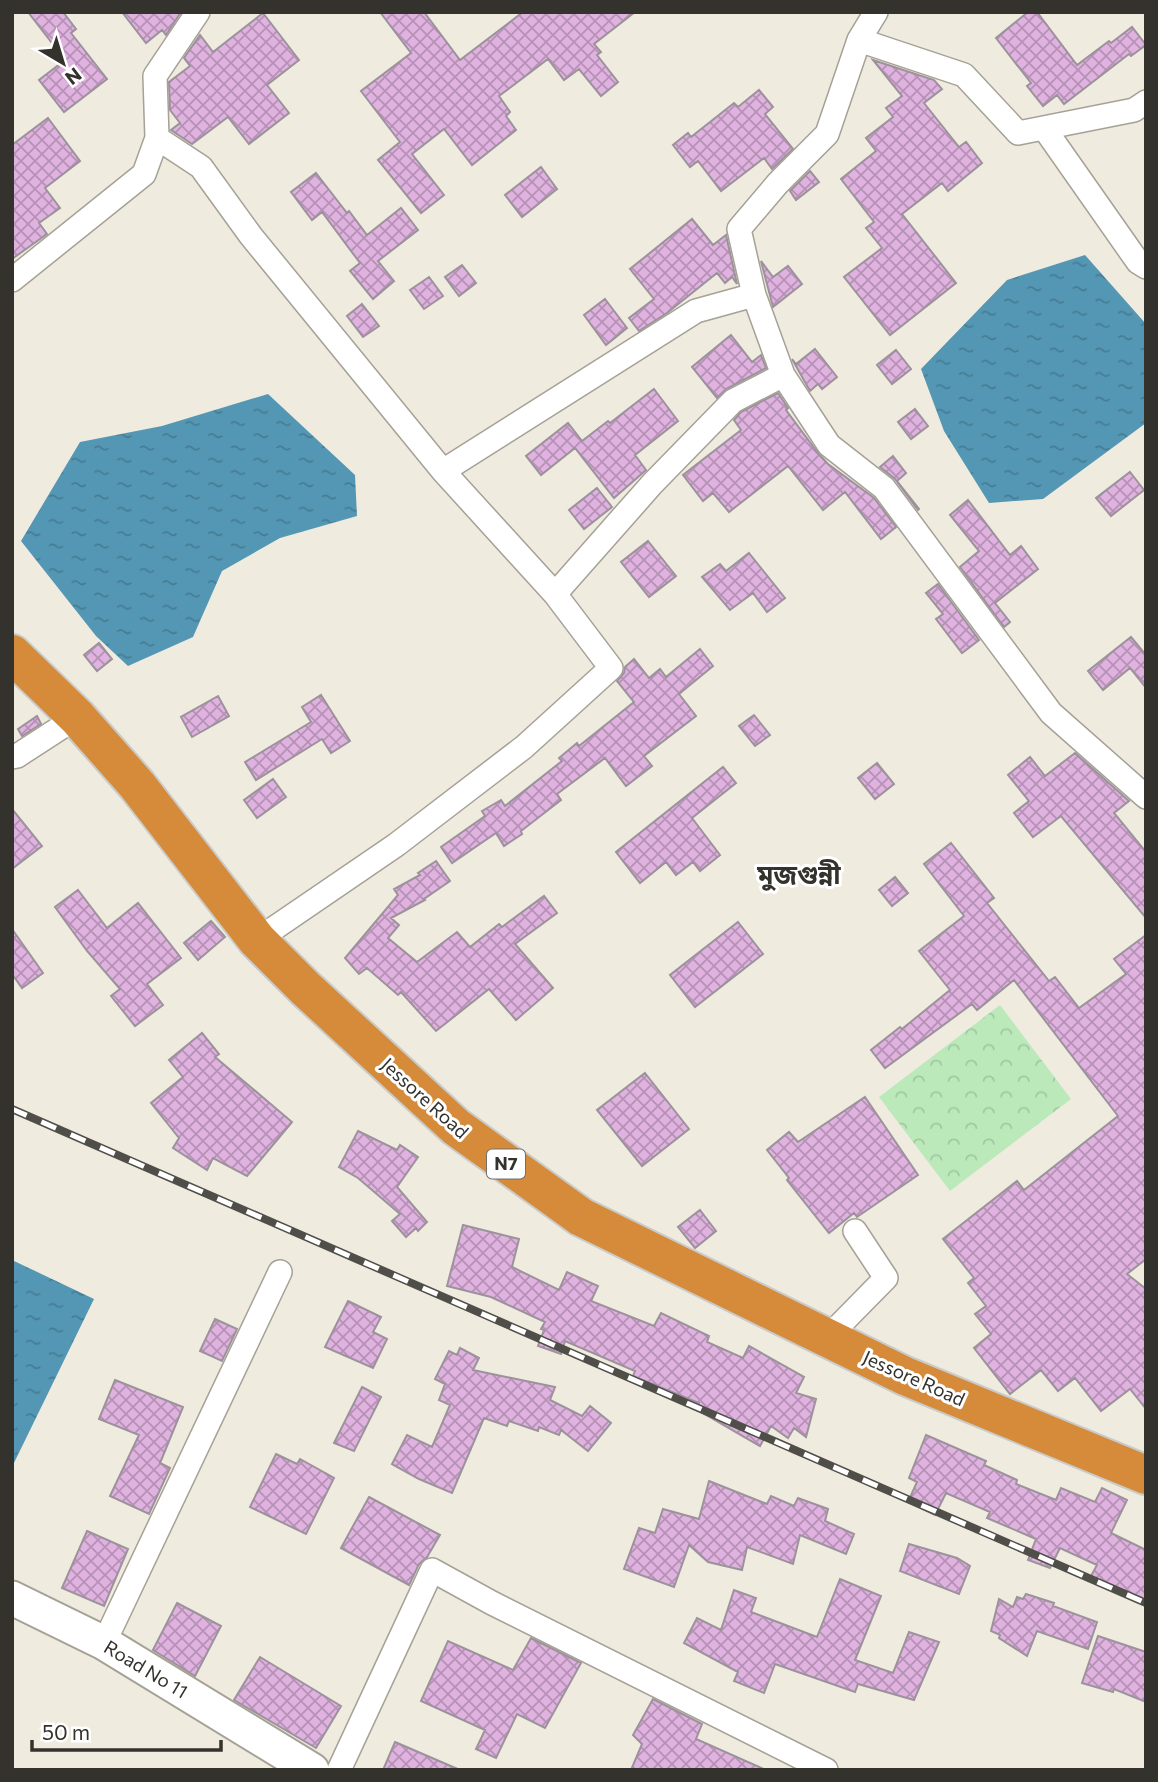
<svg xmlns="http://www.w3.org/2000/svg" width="1158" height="1782" viewBox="0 0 1158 1782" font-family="Commissioner,'Noto Sans Bengali',sans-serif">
	<defs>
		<pattern id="park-crowns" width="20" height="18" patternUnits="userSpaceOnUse" patternTransform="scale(1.75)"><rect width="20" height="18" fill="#bbe9ba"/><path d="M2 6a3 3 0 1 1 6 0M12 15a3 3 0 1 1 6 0" fill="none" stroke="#a1c8a0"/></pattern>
		<pattern id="water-ripples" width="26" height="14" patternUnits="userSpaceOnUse" patternTransform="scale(1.75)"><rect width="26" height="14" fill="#5497b4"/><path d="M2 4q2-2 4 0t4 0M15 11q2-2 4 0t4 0" fill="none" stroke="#467c93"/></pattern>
		<pattern id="building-cross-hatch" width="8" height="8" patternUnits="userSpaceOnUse" patternTransform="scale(1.75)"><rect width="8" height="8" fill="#e0b2e0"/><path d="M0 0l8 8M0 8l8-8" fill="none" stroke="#b691b6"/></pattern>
	</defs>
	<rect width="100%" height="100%" fill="#f0ebdf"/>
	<!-- park -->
	<path fill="url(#park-crowns)" d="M1000 1005 1071 1099 950 1191 879 1097Z"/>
	<!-- water -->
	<path fill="url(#water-ripples)" d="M1085 255 1146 324V423L1043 499 989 503 944 431 921 369 1007 280Z
		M268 394 355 475 357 516 280 538 222 571 193 637 128 666 96 636 21 541 80 442 162 426Z
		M12 1260 94 1299 12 1467Z"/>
	<!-- building -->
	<path fill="url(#building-cross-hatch)" stroke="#9c929c" stroke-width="2" d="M28 12H63L76 29 71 33 107 79 64 112 39 80 65 60Z
		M122 12H181L166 35 162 30 146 43Z
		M380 12H424L460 60 523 12H635L594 44 601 52 597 55 618 82 601 96 579 69 564 80 548 59 499 96 510 112 506 116 516 130 472 165 444 129 412 154 444 195 421 213 378 160 400 142 361 91 411 53Z
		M1028 12H1037L1077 65 1109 41 1111 43 1132 27 1146 45 1131 56 1129 54 1064 104 1057 95 1043 106 1027 86 1031 83 996 38Z
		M263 13 299 60 267 85 289 113 249 144 228 117 192 144 171 130 180 123 170 110 169 82 190 66 184 58 200 35 213 52Z
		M873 60 934 80 942 89 924 103 959 147 966 142 982 163 948 191 942 183 902 214 956 283 890 335 844 277 882 248 866 228 874 222 841 179 876 151 866 138 893 117 886 108 902 96Z
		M759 90 773 107 765 114 793 149 772 169 764 158 721 191 698 161 690 167 673 145 688 133 691 137 734 103 738 107Z
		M48 118 80 161 45 188 60 208 39 223 47 234 12 259V145Z
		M541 167 557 189 522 217 505 195Z
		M810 171 819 182 796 200 790 191Z
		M316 173 347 213 349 211 367 235 401 208 418 230 378 261 394 281 373 299 350 271 360 263 322 212 312 220 291 192Z
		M692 219 713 245 726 235 737 284 732 277 725 283 717 273 667 313 639 331 629 318 654 299 630 269Z
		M761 261 773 277 788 266 802 284 773 307Z
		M462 265 476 283 459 296 445 277Z
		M429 277 443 296 424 309 410 290Z
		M605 299 627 328 606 345 584 315Z
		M362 304 379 326 363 337 347 316Z
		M731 335 752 362 761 355 766 368 726 389 717 398 692 367Z
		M815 349 837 377 822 389 818 384 810 391 792 359 796 364Z
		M896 350 911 369 892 384 877 365Z
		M654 389 678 421 635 455 646 470 614 498 575 448 541 475 526 456 568 423 582 441 608 421 610 423Z
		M778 393 788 408 786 410 818 453 828 464 874 498 896 527 881 539 845 492 823 510 788 466 729 512 713 493 703 501 683 475 741 430 734 420 741 412Z
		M915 409 928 426 911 439 898 422Z
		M893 456 906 473 897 481 919 509 918 510 895 479 880 467Z
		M1130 472 1144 490 1111 516 1096 498Z
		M597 488 612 507 584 529 569 510Z
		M968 500 1010 555 1021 546 1038 569 995 603 1010 622 1004 627 960 567 979 551 950 515Z
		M648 541 676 576 649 597 621 562Z
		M749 553 785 598 767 612 753 593 730 610 702 577 720 564 726 571Z
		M938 584 979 640 962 653 936 619 943 614 926 593Z
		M1131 637 1146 655V688L1130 668 1103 690 1088 671Z
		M99 643 112 659 97 671 84 655Z
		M700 649 713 666 679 694 696 716 644 756 652 766 626 786 605 758 557 794 561 800 521 831 522 834 504 846 496 833 452 863 441 847 485 816 482 811 501 800 505 806 562 761 559 758 577 743 579 746 634 702 617 681 624 673 625 667 634 659 649 678 660 669 666 677Z
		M321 695 350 741 331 753 322 739 256 780 245 762 311 722 302 707Z
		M218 696 229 716 192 737 181 717Z
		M754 715 770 735 755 746 739 726Z
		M37 716 41 724 22 736 18 729Z
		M1075 753 1129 801 1114 813 1146 852V918L1061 816 1033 837 1014 813 1029 801 1008 775 1030 757 1045 776Z
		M877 763 894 784 875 799 858 778Z
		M723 767 736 783 692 818 720 855 700 871 693 862 676 875 666 862 640 883 616 852Z
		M273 779 286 797 257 818 244 800Z
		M12 809 42 846 12 869Z
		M951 843 994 898 987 903 1049 981 1055 977 1079 1008 1126 974 1114 959 1146 935V1259L1127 1274 1146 1289V1409L1130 1389 1101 1411 1075 1378 1058 1391 1041 1370 1010 1394 974 1348 991 1334 975 1314 986 1306 968 1283 974 1278 943 1239 1017 1181 1024 1190 1118 1116 1014 980 977 1010 972 1004 885 1068 871 1050 900 1027 902 1029 950 990 919 951 964 916 924 864Z
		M436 861 450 881 424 899 425 900 391 918 399 925 388 938 417 962 457 932 470 947 499 924 502 927 544 896 557 913 515 944 553 988 516 1020 489 989 436 1031 401 992 398 995 367 968 359 974 345 958 398 895 394 889 420 875 418 873Z
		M895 877 908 893 892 906 879 890Z
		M78 890 107 928 138 903 181 958 147 984 163 1005 135 1026 111 996 120 989 87 951 55 907Z
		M211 921 225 937 198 960 184 943Z
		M738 922 763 954 695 1007 670 975Z
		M12 929 43 973 22 988 12 974Z
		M202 1033 219 1054 215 1057 292 1122 247 1176 213 1158 207 1170 173 1148 179 1138 151 1103 183 1077 169 1060Z
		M645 1073 689 1129 642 1166 597 1110Z
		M865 1097 918 1175 857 1217 854 1213 829 1233 787 1180 789 1178 767 1150 789 1132 798 1142Z
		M358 1131 397 1150 400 1145 418 1157 397 1187 427 1222 418 1231 416 1228 406 1237 392 1221 400 1214 358 1178 339 1167Z
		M700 1210 716 1231 695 1248 678 1227Z
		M463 1225 519 1239 512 1267 559 1290 567 1272 598 1286 591 1301 654 1326 661 1313 709 1336 707 1342 743 1358 749 1346 804 1377 796 1393 816 1399 806 1437 794 1428 788 1438 771 1426 760 1446 696 1409 699 1403 633 1376 635 1371 565 1341 561 1354 538 1346 544 1330 541 1329 545 1322 491 1297 447 1286Z
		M348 1301 381 1317 373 1332 387 1339 373 1368 325 1347Z
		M215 1319 237 1329 222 1361 200 1351Z
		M460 1348 479 1358 473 1370 555 1387 550 1400 582 1416 590 1406 611 1423 588 1451 561 1430 559 1435 539 1427 538 1431 509 1421 507 1426 484 1418 452 1493 419 1479 392 1464 407 1435 432 1447 450 1405 439 1400 445 1384 435 1379 449 1351 457 1355Z
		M115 1380 183 1407 160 1463 170 1468 149 1514 110 1496 139 1435 99 1419Z
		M362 1387 381 1397 354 1451 334 1443Z
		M926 1435 986 1461 984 1465 1017 1480 1016 1484 1056 1500 1061 1488 1095 1502 1102 1488 1127 1500 1111 1533 1146 1550V1604L1091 1576 1097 1565 1060 1548 1050 1568 1028 1560 1036 1539 987 1518 990 1512 946 1493 935 1515 908 1502 917 1482 909 1478Z
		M276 1454 297 1464 300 1459 334 1478 306 1534 250 1507Z
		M709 1481 767 1504 771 1496 794 1506 798 1498 828 1509 825 1521 854 1534 846 1554 800 1535 793 1564 747 1547 742 1570 708 1562 689 1545 674 1587 624 1569 639 1528 655 1533 663 1509 699 1519Z
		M369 1497 440 1535 427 1557 419 1564 409 1585 341 1548Z
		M87 1531 128 1549 104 1606 62 1588Z
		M909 1544 957 1558 970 1566 959 1594 900 1571Z
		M840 1579 881 1596 855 1660 893 1673 909 1632 939 1642 914 1700 858 1684 855 1692 775 1664 764 1693 734 1681 738 1672 684 1643 697 1618 721 1630 734 1590 756 1598 751 1612 817 1637Z
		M1026 1594 1054 1603 1053 1606 1097 1622 1088 1649 1037 1631 1027 1656 999 1638 1000 1635 991 1631 999 1599 1013 1607 1017 1597 1023 1599Z
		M177 1603 221 1626 195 1676 153 1650Z
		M1098 1636 1146 1652V1702L1114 1689 1113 1692 1082 1683Z
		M531 1638 581 1663 545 1728 517 1714 496 1758 476 1749 485 1730 421 1701 448 1641 513 1670Z
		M260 1657 341 1706 316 1748 234 1700Z
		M653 1699 702 1724 696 1739 766 1770H631L642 1744 633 1735Z
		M395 1742 460 1770H383Z"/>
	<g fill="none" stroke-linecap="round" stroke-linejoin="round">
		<!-- street casing -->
		<g stroke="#a6a196" stroke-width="26">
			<path id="street" d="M876 12 859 40 827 134 778 183 739 229 754 295 783 375 829 445 884 488 1051 713 1146 797
				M859 40 964 75 1018 133 1134 110 1146 102
				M1044 128 1138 262 1146 267
				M157 138 201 167 251 236 443 471
				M12 280 144 174 157 138 155 76 198 12
				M555 594 652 484 733 401 783 375
				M12 757 17 756 77 717
				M257 940 396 845 524 747 611 668 555 594 443 471 696 311 754 295
				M827 1338 886 1278 855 1231
				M104 1643 280 1272
				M339 1770 432 1570 492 1603 826 1770"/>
		</g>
		<!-- secondary casing -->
		<g stroke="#a6a196" stroke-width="37">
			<path id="secondary" d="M12 1598 104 1643 312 1770"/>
		</g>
		<!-- highway casing -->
		<g stroke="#cacac8" stroke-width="42">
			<path id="highway" d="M12 654 77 717 137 785 257 940 305 988 456 1127 581 1217 905 1376 1146 1475"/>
		</g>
		<!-- street -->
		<use href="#street" stroke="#fff" stroke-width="23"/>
		<!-- secondary -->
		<use href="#secondary" stroke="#fff" stroke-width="33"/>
		<!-- highway -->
		<use href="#highway" stroke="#d58b3a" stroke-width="38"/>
		<!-- rail casing -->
		<g stroke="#504e48" stroke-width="8">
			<path id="rail" d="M12 1109 1146 1603"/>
		</g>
		<!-- rail -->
		<use href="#rail" stroke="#fff" stroke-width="5" stroke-dasharray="16" stroke-linecap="butt"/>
	</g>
	<g text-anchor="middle" stroke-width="6" stroke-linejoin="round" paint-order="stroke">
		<!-- shield labels -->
		<rect fill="#fff" stroke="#71706c" stroke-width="2" x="487" y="1149.5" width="38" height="29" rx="5"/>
		<g font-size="18" font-weight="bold" fill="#34322d">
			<text x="506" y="1170">N7</text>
		</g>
		<!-- street labels -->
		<g font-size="19" fill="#34322d" stroke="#fff">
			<text transform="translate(425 1098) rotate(42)" y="7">Jessore Road</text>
			<text transform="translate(914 1378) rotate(24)" y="7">Jessore Road</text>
			<text transform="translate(146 1669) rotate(31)" y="7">Road No 11</text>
		</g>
		<!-- district labels -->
		<g font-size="26" font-weight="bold" fill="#34322d" stroke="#fff">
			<text x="799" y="884">মুজগুন্নী</text>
		</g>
	</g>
	<!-- border -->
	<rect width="1158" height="1782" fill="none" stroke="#34322d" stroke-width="28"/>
	<!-- north arrow -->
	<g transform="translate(63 63) rotate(142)" stroke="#ffffff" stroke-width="5" paint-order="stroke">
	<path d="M0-5L12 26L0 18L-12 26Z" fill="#34322d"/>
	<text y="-10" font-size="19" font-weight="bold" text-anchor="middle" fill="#34322d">N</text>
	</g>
	<!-- scale -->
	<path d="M32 1740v10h189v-10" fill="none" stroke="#34322d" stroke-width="3.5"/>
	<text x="42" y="1740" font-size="21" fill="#34322d" stroke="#ffffff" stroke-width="5" paint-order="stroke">50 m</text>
</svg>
